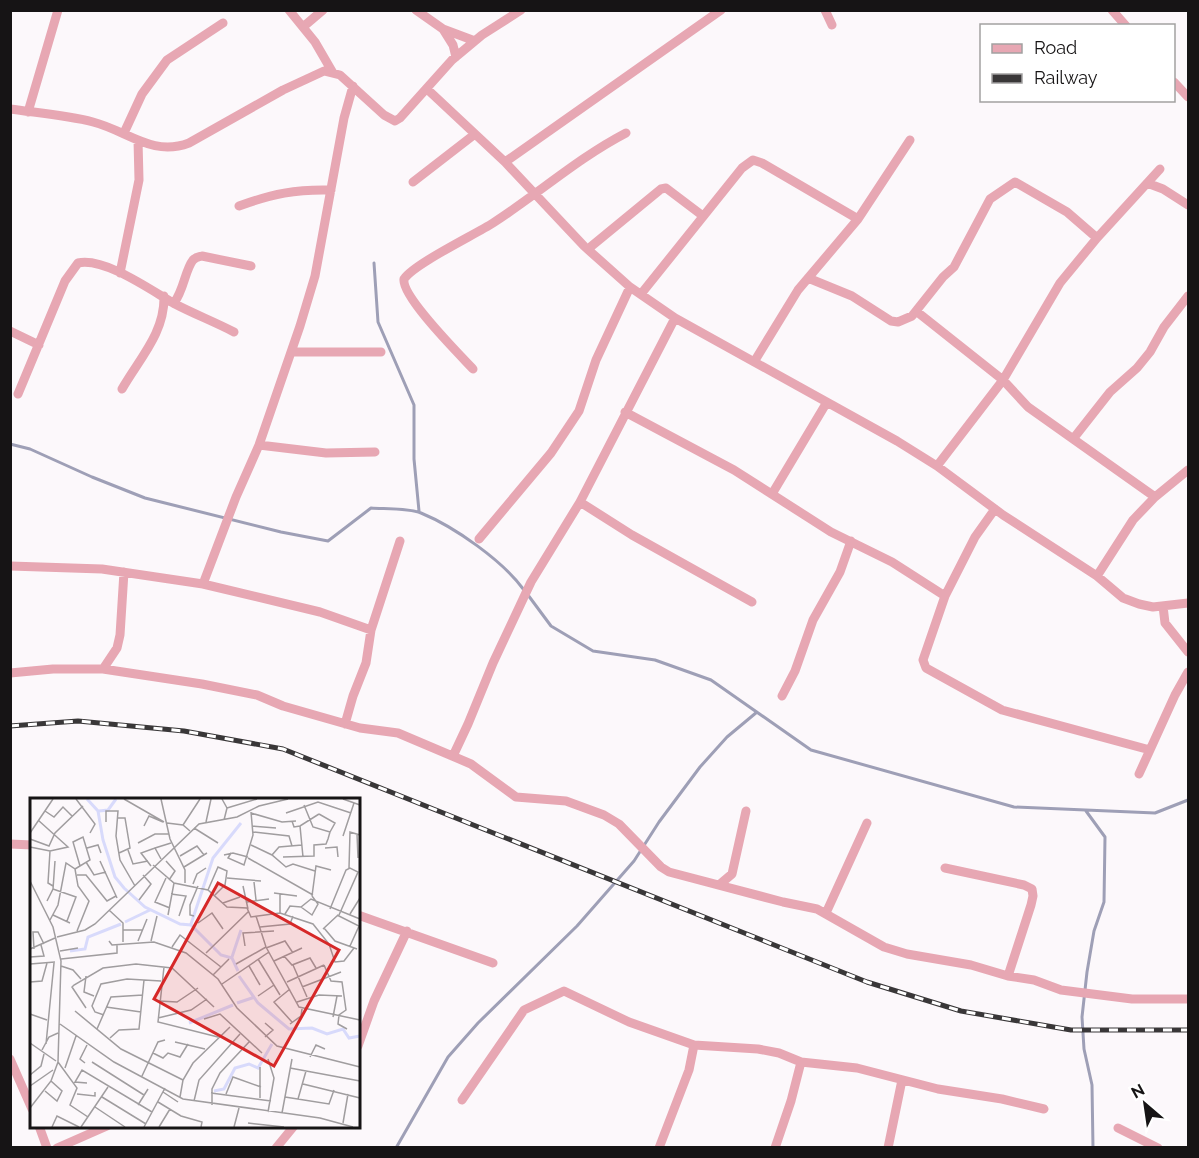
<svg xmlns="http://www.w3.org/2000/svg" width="1199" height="1158" viewBox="0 0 1199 1158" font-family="Raleway,sans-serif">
	<rect width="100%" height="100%" fill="#fcf8fb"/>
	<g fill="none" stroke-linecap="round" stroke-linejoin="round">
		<!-- stream -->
		<path stroke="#9e9fb6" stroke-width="3" d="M374 263 378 322 414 405V459L419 511
			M10 444 30 449 92 477 145 498 281 532 328 541 371 508C384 509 409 508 421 513 455 527 503 561 524 590
			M528 595 551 626 593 651 655 660 711 680 811 750 1014 807 1155 813 1188 800
			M1086 811 1105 837 1104 902 1094 931 1087 972 1082 1017 1084 1049 1092 1085 1093 1148
			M396 1148 448 1057 478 1023 577 926 634 861 659 822 700 767 727 737 757 712"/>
		<!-- minor -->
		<path stroke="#e7a7b3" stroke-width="9" d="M289 10 315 42 333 73
			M416 10 443 29 475 41
			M825 10 832 25
			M1112 10 1126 26
			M303 27 323 10
			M443 29 453 45 456 57
			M1174 82 1188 97
			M427 89 505 162 584 246 630 287 675 318 897 441 937 466 1003 515 1097 576 1123 598 1139 604 1153 607 1188 603
			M10 109C38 113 66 115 93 122 128 131 152 157 189 143L283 90 324 71 340 75 384 115 395 121 400 118 452 60 482 35 521 10
			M28 112 58 10
			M124 133 142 94 167 60 223 23
			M505 162 721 10
			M413 182 475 134
			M1147 183 1163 189 1188 205
			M239 206C272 194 296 189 331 190
			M588 249 661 189 666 188 703 216
			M120 273 139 180 138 140
			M808 278 852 296 891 321 898 322 912 316 943 277 954 267 990 199 1015 182 1067 212 1097 238
			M641 294 742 168 753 160 762 163 858 219
			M174 303C184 290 185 270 193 260 196 257 198 257 202 256L251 266
			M916 311 1003 380 1028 407 1155 497
			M10 331 39 345
			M291 352H381
			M754 362 798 290 858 219 910 140
			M473 369C459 354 401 296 404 279 414 264 474 235 493 223 538 194 578 158 626 133
			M122 389C139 359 165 333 164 296
			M18 394 65 281 78 263C105 257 152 291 175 304 194 314 215 322 234 332
			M625 412 734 470 831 532 892 562 945 596
			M1073 439 1110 392 1137 368 1150 352 1164 327 1188 296
			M259 445 326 453 375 452
			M937 466 1003 380 1060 283 1097 238 1160 169
			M772 494 827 402
			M580 502 632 535 752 602
			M995 509 975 537 945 596 923 660 926 668 1002 710 1150 750
			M479 539 551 453 579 411 596 360 630 287
			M10 566 102 569 203 584 320 612 371 630
			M1097 576 1133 520 1155 497 1188 470
			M203 584 236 497 259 445 300 326 315 276 344 118 353 86
			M1163 606 1165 623 1188 652
			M103 669 117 648 120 635 124 572
			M10 673 53 669H103L202 684 257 695 283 706 360 728 398 733 471 764 516 797 566 801 604 815 619 824 661 867 669 872 783 902 817 909 884 947 907 954 971 965 1008 976 1034 980 1061 990 1132 999H1188
			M782 696 795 671 813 620 840 572 851 541
			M345 724 353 696 366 663 371 630 400 541
			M453 756 468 724 493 663 531 582 580 502 675 318
			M1139 774 1175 695 1188 672
			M10 844 32 845
			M945 868 1024 885 1032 889 1033 896 1031 905 1008 976
			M719 885 732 874 746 811
			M826 913 867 823
			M358 915 493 963
			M358 1046 374 1001 407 931
			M10 1059 32 1109
			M462 1100 524 1010 564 991 629 1022 694 1045 758 1049 779 1053 801 1062 857 1068 938 1089 1002 1099 1044 1109
			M39 1126 47 1148
			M1118 1128 1158 1148
			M57 1148 107 1126
			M276 1148 294 1126
			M659 1148 689 1070 694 1045
			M775 1148 791 1101 801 1062
			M888 1148 902 1080"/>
		<!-- rail casing -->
		<g stroke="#393738" stroke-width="5">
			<path id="rail" d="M10 726 78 721 184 731 283 749 867 982 961 1011 1071 1030H1188"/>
		</g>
		<!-- rail -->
		<use href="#rail" stroke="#fff" stroke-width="3" stroke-dasharray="9" stroke-linecap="butt"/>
	</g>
	<!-- overview -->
	<g transform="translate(30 798)">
		<rect width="330" height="330" fill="#fcf8fb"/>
		<path fill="none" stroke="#d8dafb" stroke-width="3" d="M57 1 68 13 73 42 85 79 94 90 115 109 150 126 161 127 191 157 202 160 208 173M69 13 78 12 86 1M95 124 120 112M161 126 183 60 211 25M40 153 55 151 58 139 91 126M202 159 211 132M209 178 228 205 259 231 282 230 297 236 313 231 319 240 330 238M207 205 225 199M159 225 203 207M184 293 194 291 205 270 219 266 228 270 242 246"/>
		<path fill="none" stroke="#a09d9f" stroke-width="1.5" d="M46 1 65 26 60 35M94 1 134 24M131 1 140 41 155 72V85M192 1 197 10 194 22M313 1 330 7M197 10 227 1M15 13 24 19 33 9 42 18M221 15 252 24 266 23M256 15 288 4 321 15M289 16 305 25 300 34M88 20H95L100 50 89 55M262 23 264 29 270 28 289 16M76 24V13H88L86 38 90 62 105 88M176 24 181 1M137 25 153 27 160 33M153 27 170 1M114 28 119 18 133 24M222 28 246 30M270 28 273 59M164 30 188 45M223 34 259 38 262 48M0 35 23 1M327 36 328 60M313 38 324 5M0 41 19 48 25 35 53 8M108 45 125 36H139M221 47 242 57 256 69 263 66 285 73M0 49 20 53 38 49 8 22M57 50 68 47 71 55M295 50 307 49 308 59M98 52 103 66 118 63M20 53 18 85 23 88M201 55 198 60 214 67 223 37 221 14M194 57 203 55 218 59M242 57 249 49 272 47M150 58 167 48 174 57M253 59 284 58V47L296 46 298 41 300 34 283 29 274 7M218 60 283 97M131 61 125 50 141 45M70 63 87 100M136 63 145 73 139 82M56 64 64 77 76 74M123 67 144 85 178 92 197 109 217 110 221 119 250 115 283 126 299 146 305 164 314 163 324 150M121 68 111 55 125 50M154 69 177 55M319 70 320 34 330 37M45 71 60 62 53 39 43 44 50 68M47 77H56L77 103 86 98M136 80 125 104 140 110M197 80 231 83M0 83 23 129 31 163 28 264 21 283 0 310M224 84 226 102M163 86 167 76 176 70M213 88 218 111M23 91 46 99 37 123M178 92 188 69 197 73 195 87 185 97M244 95 267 98M141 96 156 98 149 118M250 96V115M282 98 286 68 301 72M109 102 121 86 113 77M17 103 23 91 25 63M217 104 239 101M193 105 210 99M271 109 282 117 288 106 282 98M300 111 316 72 320 70 328 74 309 117M79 112 93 125V144M255 116 260 108 271 109 281 101 330 121M320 116 330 100M23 117 40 125M138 117 144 85M307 117 329 128 320 148M164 118 160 117V107L168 88M226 118 236 149 269 209 330 222M20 122 28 107 36 65 45 71 48 88 59 103 47 133M168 125 182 115 193 131M230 129 260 126 263 118M294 130 305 143 327 151M293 131 308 117M93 132H112M27 139 55 132 65 126 169 26 207 19 229 8 258 1M79 143 82 147 124 144 156 155 188 181 207 210 247 248 330 269M108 143 117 121M121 143 127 118M215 148 213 135 244 133M142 149 150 137 191 169M236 150 255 143 263 155M0 151 25 140M4 151 3 134H8L14 146M30 153 48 150M176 155 219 113M254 158 262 167 280 160 286 170M0 159 14 158 11 147M31 161 87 155V146M228 161 250 197M244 163 272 150M0 166 25 164M206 166 236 149M263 167 277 199M294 167 301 183 312 184 316 212 309 217 308 226 317 231M31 168 43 172 51 181M219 168 230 187M134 169 128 224 188 239M183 177 199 161M56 178 54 194 64 198M0 184 12 183 17 165M257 184 294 167M192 186 239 154M272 189 311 174M260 191 244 204 262 224M228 198 244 187M129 203 147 204 168 190M267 204 289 197 312 198M76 209 111 214M56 210 42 189 44 187 73 170 106 166 142 170 184 209M45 213 91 251 153 282M0 216 17 222M74 217 65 214 62 208 71 186 97 181 131 183M303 219 307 198M128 220 161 212 177 201M174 221 190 216 232 255M235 225 243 232 235 239M30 226 84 264 153 301 290 320 323 329M260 226 271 218 272 211M67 231 81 199 113 197M80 240 89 232 109 231 114 182M145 244 175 251M0 245 26 263M16 246 24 165M12 252 19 239 28 235M123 255 133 260 138 255 150 259 158 246M280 259 286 247 295 251M238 261 244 280 238 314M28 264 47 290 40 307 58 319M62 264 114 297M55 265 50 261 57 247M35 270 46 238M260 270 330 283M0 277 11 268 14 256M112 278 128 244 135 242M57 285 45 284 52 272 122 314M273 286 330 300M0 288 23 272M15 293 27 303 32 293 21 283M133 294 148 304M181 295 241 303M47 296 65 298V294M196 296 203 279 231 289M72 299 116 326M150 299 153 282 163 265 200 229M255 299 299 306 304 292M230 300V269M268 301 276 273M164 303 169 282 210 236M128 304 151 318 172 324 171 329M108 307 118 291M182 307V291L190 275 219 244M65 309 95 329M252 315 262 261M218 325 254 329M313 325 318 296M22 329 27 318 49 329M51 329 78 289M114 329 135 290M129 329 140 311M204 329 209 310"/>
		<path fill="#d62828" fill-opacity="0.15" stroke="#d62828" stroke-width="3" d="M188 85 309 152 244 268 124 201Z"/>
		<rect width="330" height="330" fill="none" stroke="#161415" stroke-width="3"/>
	</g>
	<!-- border -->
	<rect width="1199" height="1158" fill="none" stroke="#161415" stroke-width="24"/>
	<!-- legend -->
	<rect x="980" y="24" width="195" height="78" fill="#ffffff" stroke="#a2a1a1" stroke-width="1.5"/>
	<rect x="992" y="44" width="30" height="9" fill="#e7a7b3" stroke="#a2a1a1" stroke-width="1.5"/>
	<text x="1034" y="54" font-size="18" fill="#161415">Road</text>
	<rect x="992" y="74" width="30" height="9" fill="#393738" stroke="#a2a1a1" stroke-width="1.5"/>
	<text x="1034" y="84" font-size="18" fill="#161415">Railway</text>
	<!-- north arrow -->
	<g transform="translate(1145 1104) rotate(331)" stroke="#ffffff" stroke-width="4.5" paint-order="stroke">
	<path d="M0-4.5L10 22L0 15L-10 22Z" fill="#161415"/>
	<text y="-9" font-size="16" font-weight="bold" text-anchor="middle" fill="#161415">N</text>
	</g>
</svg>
